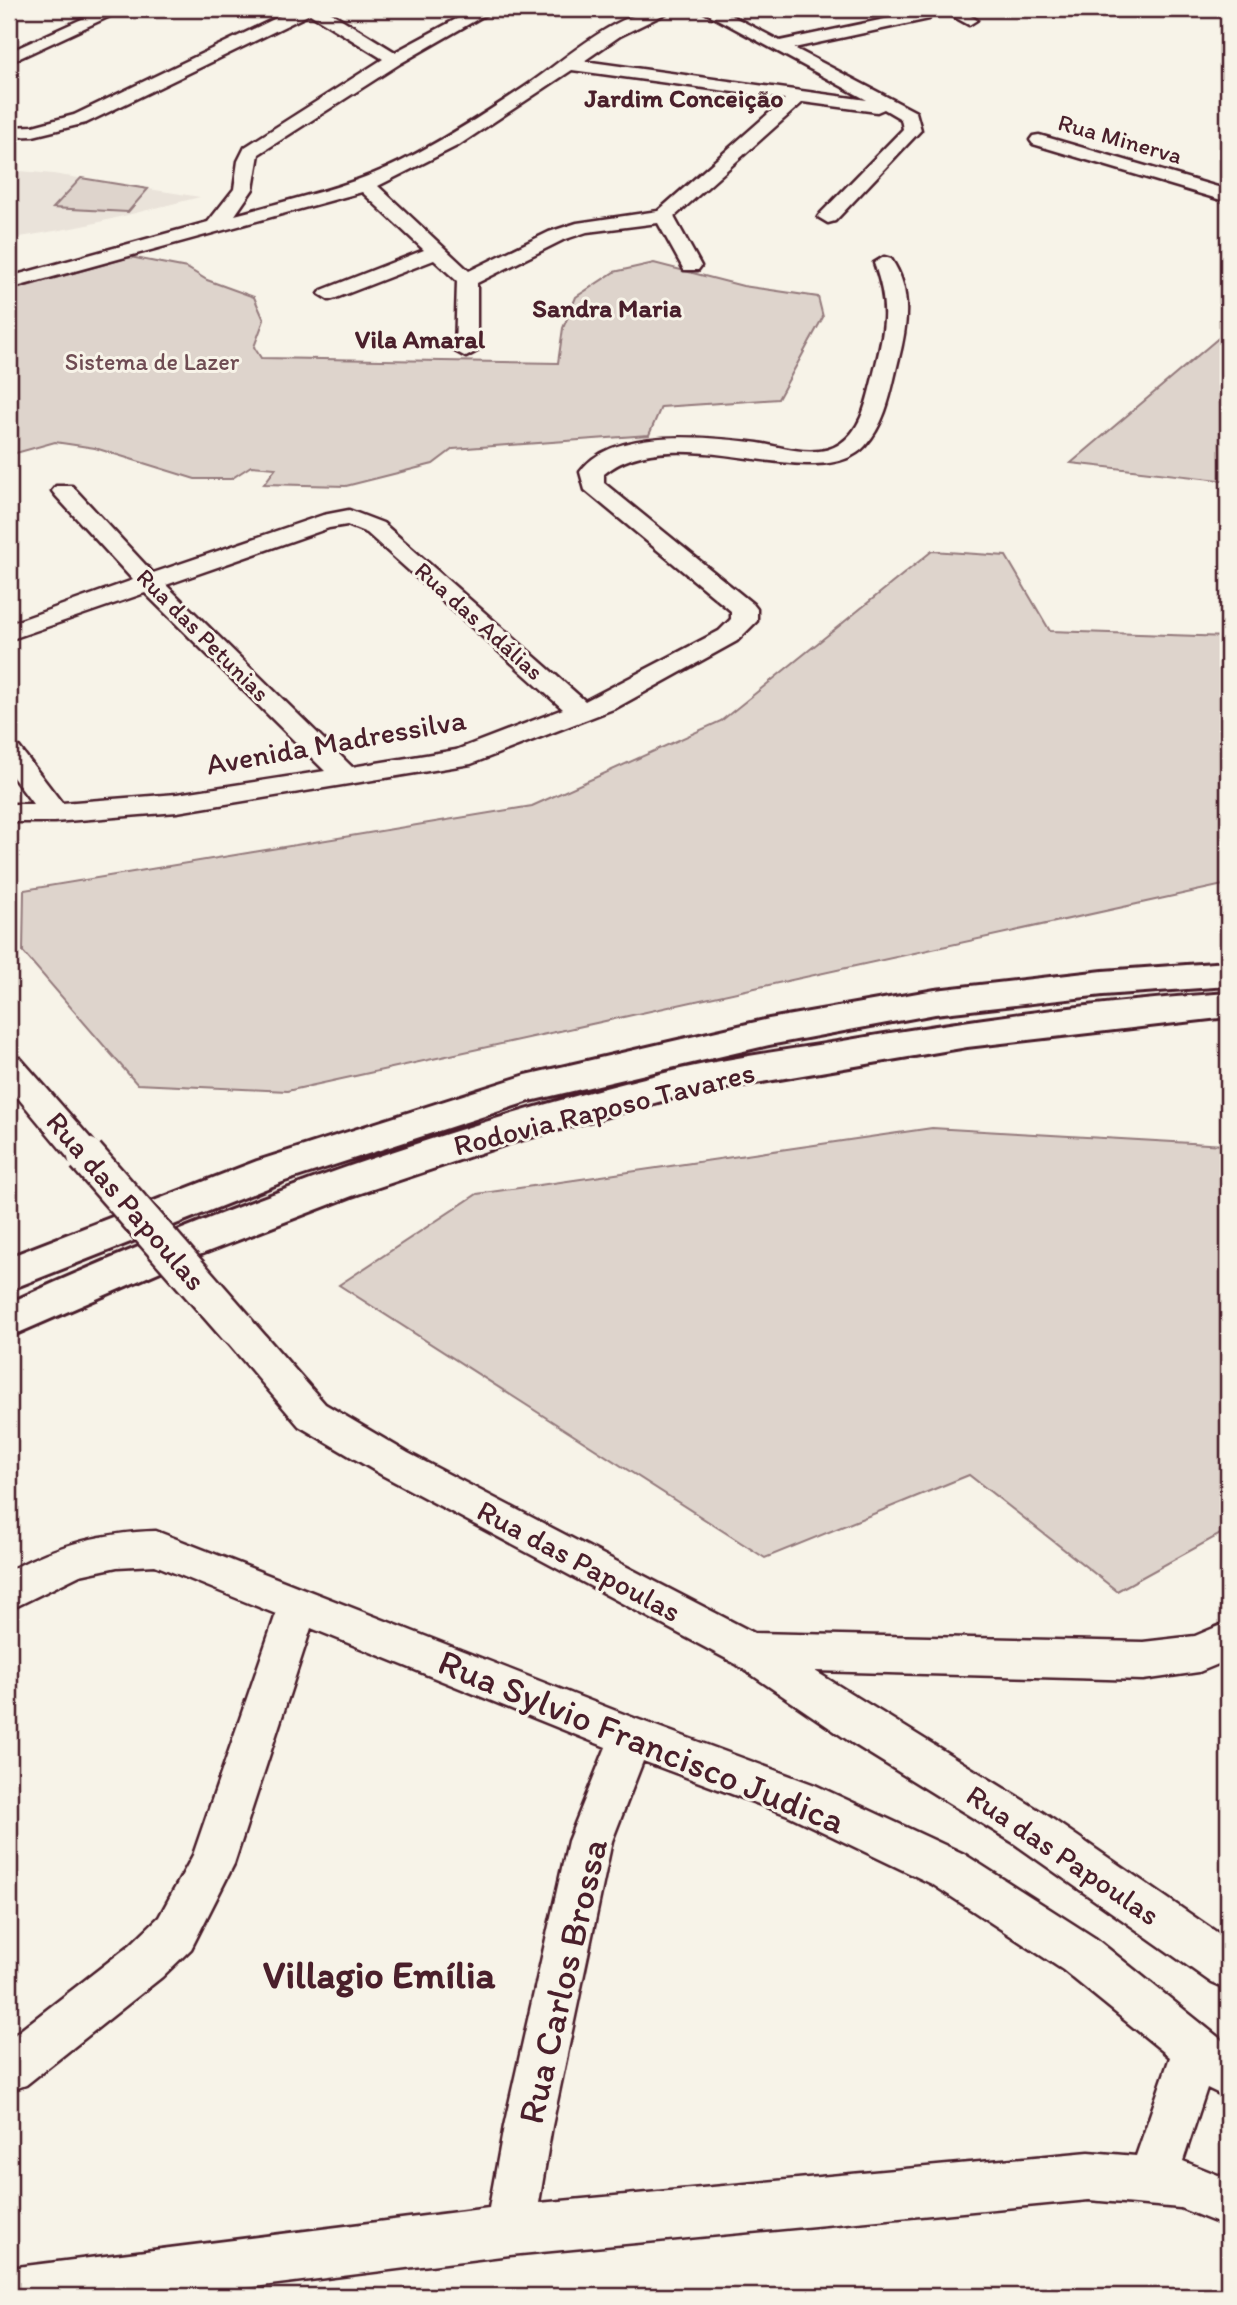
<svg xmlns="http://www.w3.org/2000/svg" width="1237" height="2305" viewBox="0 0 1237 2305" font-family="Itim,sans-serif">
	<rect width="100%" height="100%" fill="#f7f3e8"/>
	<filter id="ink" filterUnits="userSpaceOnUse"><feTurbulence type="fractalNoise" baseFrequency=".0143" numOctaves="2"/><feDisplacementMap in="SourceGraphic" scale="14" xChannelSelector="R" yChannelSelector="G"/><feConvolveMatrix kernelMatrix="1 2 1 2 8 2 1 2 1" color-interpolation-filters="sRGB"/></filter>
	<g filter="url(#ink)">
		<!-- built -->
		<path fill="#eae3da" d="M9 170 53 174 200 197 83 226 9 239Z"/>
		<!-- green -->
		<path fill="#ded4cc" stroke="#947a7c" stroke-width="2" d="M81 178 148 189 128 212 53 208Z
			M130 257 187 268 207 280 254 297 264 320 254 347 261 358 558 363 563 328 576 297 614 272 654 263 743 286 818 297 823 317 778 399 661 407 649 435 453 449 433 464 346 486 264 484 276 468 251 466 231 479H195L95 448 55 442 9 455V291Z
			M1228 330V481L1071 463Z
			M932 551 1006 556 1050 631 1228 637V884L287 1091 137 1084 23 952 24 890 532 806 721 721Z
			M932 1128 1225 1145 1228 1151V1530L1117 1591 969 1475 765 1558 339 1285 477 1194Z"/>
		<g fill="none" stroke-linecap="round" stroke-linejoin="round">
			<!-- minor casing -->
			<g stroke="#4a1f2b" stroke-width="5">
				<path id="minor" d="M104 9H125L9 63V52Z
					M295 9H325L395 52 475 9H495L401 63 259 154 253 189 235 215C292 199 350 187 402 161 445 139 486 113 526 86 571 56 619 6 675 9L620 36 584 61 867 100 699 9H719L780 41 923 11 929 13V19L794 48 916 112 921 130 835 221 828 223 818 217 821 213 903 129 901 119 884 109 877 112 803 102 674 217 701 266 698 270H684L658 223 587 232 563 240 477 283V351L466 357 455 351 457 281 434 260 336 298 329 300 319 294 322 290 424 250 362 192 9 289V277L208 222 234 189 238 161 245 147 383 59 310 14 86 123 33 136 9 137V127L33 126 74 115ZM572 70 785 99 658 211 577 223 549 232 469 271 378 186 459 145Z
					M940 9H960L977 20 969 25Z
					M1039 135 1228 190V202L1033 144 1030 140 1033 136Z
					M884 257 891 259C913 290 907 328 898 362 891 391 886 423 865 446 817 498 675 415 604 474V483L753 604 757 609V621L737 641 616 708 471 764 177 812 54 822H9V804H33L9 772V745L19 747 62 803 177 794 325 771 145 593 9 640V624L133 580 56 496 52 491 56 486H72L153 573 323 515 349 510 383 523 585 701 719 631 731 619V611L585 490 580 472C612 426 710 437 758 443 784 447 817 460 841 443 862 429 867 400 873 377 884 332 891 309 874 263ZM347 525 367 533 563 709 456 750 352 767 166 585 329 528Z
					M9 1055 20 1058 98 1147 103 1156 98 1165 86 1168 74 1165 9 1087Z
					M236 1313 249 1317 325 1404 408 1453 754 1633 1143 1642 1195 1636 1228 1622V1660L1199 1672 1143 1680 815 1671 1042 1812 1228 1940V1990L1212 1983 1012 1842 852 1743 736 1664 382 1475 299 1426 223 1337 218 1327 223 1317Z
					M156 1531 634 1718 815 1785 964 1854 1095 1938 1228 2045V2098L1207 2088 1183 2161 1228 2179V2227L1180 2208 1089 2200 510 2255 181 2296H9V2268L489 2208 504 2126 568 1841 606 1747 311 1628 234 1864 191 1949 162 1977 26 2085 9 2091V2039L130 1945 159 1917 193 1855 276 1614 155 1565 117 1567 80 1575 9 1610V1571L12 1569C58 1545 104 1532 156 1531ZM643 1761 788 1815 932 1884 1063 1970 1170 2057 1136 2156 1089 2152 539 2203 552 2126 612 1841Z"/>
			</g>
			<!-- trunk casing -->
			<g stroke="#4a1f2b" stroke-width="6">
				<path id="trunk" d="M1228 962V986L1103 995 935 1014 769 1045 530 1101 285 1181 9 1290V1257L257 1161 526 1075 769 1019 935 990 1103 971Z
					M1228 993V1017L967 1047 680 1096 513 1142 352 1196 186 1260 9 1337V1303C225 1205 449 1124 681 1069 734 1057 789 1050 843 1041 971 1019 1099 1002 1228 993Z"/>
			</g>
			<!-- minor -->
			<use href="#minor" fill="#f7f3e8" fill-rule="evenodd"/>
			<!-- trunk -->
			<use href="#trunk" fill="#f7f3e8" fill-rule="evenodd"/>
			<!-- minor-bridge casing -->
			<g stroke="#4a1f2b" stroke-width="41" stroke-linecap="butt">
				<path id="minor-bridge" d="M86 1156 236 1327"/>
			</g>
			<!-- minor-bridge -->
			<use href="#minor-bridge" stroke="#f7f3e8" stroke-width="36"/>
		</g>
	</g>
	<g text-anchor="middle" stroke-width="6" stroke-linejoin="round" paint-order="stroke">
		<!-- far-street labels -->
		<g font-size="24" fill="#4a1f2b" stroke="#f7f3e8">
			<text transform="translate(1120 139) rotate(16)" y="8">Rua Minerva</text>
			<text transform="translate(479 621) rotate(42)" y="8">Rua das Adálias</text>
			<text transform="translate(203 635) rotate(45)" y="8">Rua das Petunias</text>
		</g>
		<!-- far-park labels -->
		<g font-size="24" fill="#6f4c53" stroke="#f7f3e8">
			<text x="152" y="370">Sistema de Lazer</text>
		</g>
		<!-- far-neighbourhood labels -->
		<g font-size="26" font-weight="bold" fill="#4a1f2b" stroke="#f7f3e8">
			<text x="684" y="107">Jardim Conceição</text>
			<text x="607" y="317">Sandra Maria</text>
			<text x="420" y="348">Vila Amaral</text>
		</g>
		<!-- street labels -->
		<g font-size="30" fill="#4a1f2b" stroke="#f7f3e8">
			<text transform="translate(336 742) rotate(-10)" y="10">Avenida Madressilva</text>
			<text transform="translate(604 1109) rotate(-14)" y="10">Rodovia Raposo Tavares</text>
			<text transform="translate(126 1201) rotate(49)" y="10">Rua das Papoulas</text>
			<text transform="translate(579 1561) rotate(28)" y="10">Rua das Papoulas</text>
			<text transform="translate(1063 1855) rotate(34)" y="10">Rua das Papoulas</text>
		</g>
		<!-- near-street labels -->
		<g font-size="37" fill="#4a1f2b" stroke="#f7f3e8">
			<text transform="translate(642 1741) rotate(22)" y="13">Rua Sylvio Francisco Judica</text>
			<text transform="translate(562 1981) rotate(-77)" y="13">Rua Carlos Brossa</text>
		</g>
		<!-- near-neighbourhood labels -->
		<g font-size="38" font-weight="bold" fill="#4a1f2b" stroke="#f7f3e8">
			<text x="379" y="1988">Villagio Emília</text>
		</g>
	</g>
	<!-- margin -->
	<rect width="1237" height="2305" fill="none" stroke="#f7f3e8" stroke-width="35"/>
	<rect x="18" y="18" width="1202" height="2270" fill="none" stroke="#4a1f2b" stroke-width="2.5" filter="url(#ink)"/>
</svg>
